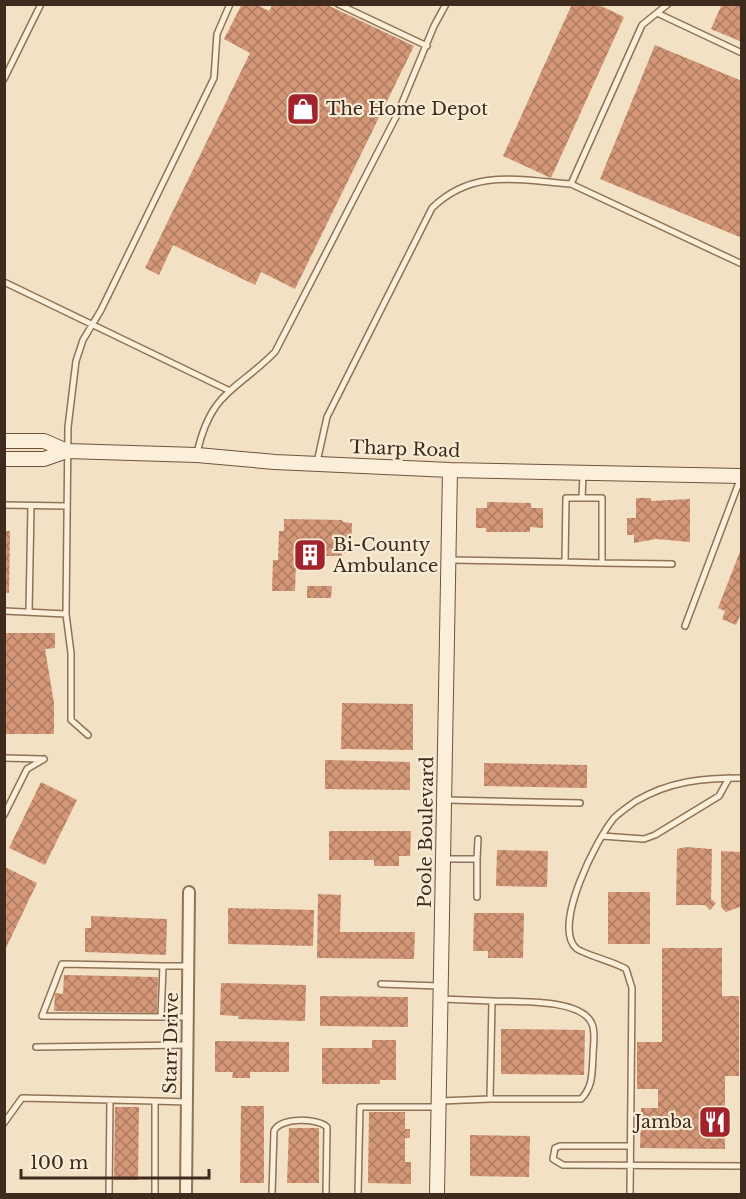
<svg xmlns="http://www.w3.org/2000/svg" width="746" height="1199" viewBox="0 0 746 1199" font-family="'Libre Baskerville',serif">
	<defs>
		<pattern id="building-cross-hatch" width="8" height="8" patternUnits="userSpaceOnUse" patternTransform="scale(1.5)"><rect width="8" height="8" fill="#d39777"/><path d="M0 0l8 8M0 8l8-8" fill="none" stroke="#ad7b61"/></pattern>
	</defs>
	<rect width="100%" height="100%" fill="#f2e1c4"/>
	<!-- building -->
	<path fill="url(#building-cross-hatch)" d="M242 4H255L269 11 273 4H325L414 46 295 289 261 272 255 285 173 245 159 275 145 268 250 53 224 39Z
		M572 4H597L624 17 551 178 503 156Z
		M722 4H742V42L711 29Z
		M655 45 742 81V238L600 179Z
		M636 498H651V501L690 499V542L656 539 634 543V535H627V518H636Z
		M487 502 531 503V508H543V528L530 527V532H486V528H476V508H487Z
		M284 519 342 520 343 522 352 523 351 553H342V556H315L314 571 301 570V561H296L295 591H272L273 560H278L279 531H284Z
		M4 531H10L9 593 4 592Z
		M741 549 742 611 736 625 722 619 725 611 718 608Z
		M307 586H332L331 598H307Z
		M4 633H55V648L45 649 54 703V734H4Z
		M342 703 413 704V750L341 749Z
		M325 760 410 762V790L325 789Z
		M484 763 587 765V788L484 786Z
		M41 782 77 800 45 865 9 848Z
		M329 831H411L410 856H399V866H374V860H329Z
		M686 847 712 849 711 899 716 903 710 910 705 905H676L677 849Z
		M497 850 548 851 547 887 496 886Z
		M721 851 742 852V906L726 912 721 907Z
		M5 867 37 883 5 950Z
		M608 892H650V944H608Z
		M318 894 341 895 340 932H415L414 959 317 958Z
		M228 908 314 910 313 946 228 944Z
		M474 913H524L523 958H488V951H473Z
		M91 916 167 919 166 955 85 952V928H91Z
		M662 948H722V996H739V1076H725V1149L640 1148 641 1108H658V1089H637V1042H662Z
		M64 975 158 977 157 1013 54 1011 55 993 63 994Z
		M221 983 306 985 305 1021 238 1019 239 1016 220 1015Z
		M320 996 408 997V1027L320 1026Z
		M501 1029 585 1030 584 1075 501 1074Z
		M372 1040H396V1080H380V1084H322V1048H372Z
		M215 1041 289 1042V1072H250V1078H232L233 1072H215Z
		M241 1106H264V1183H240Z
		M115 1107H139L138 1180H114Z
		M369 1112H405V1129H410V1138H405V1162H411V1184L368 1183Z
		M289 1128H319V1183H287Z
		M470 1135 530 1136 529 1177 470 1176Z"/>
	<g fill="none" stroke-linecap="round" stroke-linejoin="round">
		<!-- lane casing -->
		<g stroke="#8f7258" stroke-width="8">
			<path id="lane" d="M338 4 427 46
				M668 4 642 25 571 184 742 264
				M657 13 742 53
				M4 79 41 4
				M4 282 228 390
				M197 453C211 391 235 392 275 352L397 115 434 26 446 4
				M317 462 327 417 432 208C473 168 519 180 571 184
				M582 498H602V563L672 564
				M4 505 66 506
				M450 560 565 562 566 498H582L583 474
				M565 562 602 563
				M4 611 66 614
				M29 612 31 506
				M685 626 741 477
				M88 735 71 720V653L66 614 68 427 76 361 83 340 101 310 214 78 217 34 230 4
				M4 758 42 759
				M446 800 580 803
				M4 815 27 769 44 759
				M602 836 644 839 655 835 719 796 729 778
				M445 859H477V897
				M477 859 478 839
				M163 966H189
				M381 984 439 986
				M161 1017 163 966 62 964 42 1016 161 1017H188
				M36 1047 188 1045
				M490 1099H581C593 1087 592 1073 593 1056 593 1046 596 1033 592 1024 582 998 515 1002 492 1001
				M440 1101 490 1099 492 1001 442 999
				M4 1123 22 1098 155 1101
				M630 1146H560L555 1148 553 1159 563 1165 742 1166
				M109 1194 110 1100
				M155 1194V1101L187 1102
				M272 1194 274 1131C280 1117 318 1118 327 1127L326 1194
				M358 1194 360 1107H438
				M630 1194 632 988 626 969C615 962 582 954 576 948 552 926 597 838 614 818 620 812 629 806 636 801 670 781 703 778 742 778"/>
		</g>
		<!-- street casing -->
		<g stroke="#8f7258" stroke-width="14">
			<path id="street" d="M186 1194 189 892"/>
		</g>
		<!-- secondary casing -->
		<g stroke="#71533c" stroke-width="16">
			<path id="secondary" d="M4 441H44L67 451
				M4 459H44L67 451 197 455 275 462 450 470 742 476
				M437 1194 450 470"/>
		</g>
		<!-- lane -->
		<use href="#lane" stroke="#fcefd9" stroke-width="5"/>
		<!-- street -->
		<use href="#street" stroke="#fcefd9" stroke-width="10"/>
		<!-- secondary -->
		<use href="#secondary" stroke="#fcefd9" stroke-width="14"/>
	</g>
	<!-- icons -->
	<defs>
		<g id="shop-square" transform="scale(1.725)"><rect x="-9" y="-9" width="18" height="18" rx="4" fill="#a3232c" stroke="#f9ecd5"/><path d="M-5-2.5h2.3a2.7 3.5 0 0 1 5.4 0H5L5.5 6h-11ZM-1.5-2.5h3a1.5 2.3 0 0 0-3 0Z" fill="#fff"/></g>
		<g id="building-square" transform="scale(1.725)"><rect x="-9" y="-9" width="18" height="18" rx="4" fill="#a3232c" stroke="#f9ecd5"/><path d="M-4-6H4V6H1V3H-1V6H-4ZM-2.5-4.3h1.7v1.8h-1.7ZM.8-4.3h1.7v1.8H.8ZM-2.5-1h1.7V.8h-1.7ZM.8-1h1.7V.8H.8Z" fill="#fff"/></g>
		<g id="restaurant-square" transform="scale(1.725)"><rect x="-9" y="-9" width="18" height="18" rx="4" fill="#a3232c" stroke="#f9ecd5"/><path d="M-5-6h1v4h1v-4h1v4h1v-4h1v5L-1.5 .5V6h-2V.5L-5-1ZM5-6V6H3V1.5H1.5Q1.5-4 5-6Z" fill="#fff"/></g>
	</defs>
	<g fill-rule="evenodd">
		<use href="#shop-square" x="303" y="109"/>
		<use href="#building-square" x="310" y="555"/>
		<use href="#restaurant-square" x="715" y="1122"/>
	</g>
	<g text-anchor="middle" stroke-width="4.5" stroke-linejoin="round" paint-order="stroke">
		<!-- poi labels -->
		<g font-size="18" fill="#3e2b1e" stroke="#f9ecd5" text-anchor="start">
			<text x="326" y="115">The Home Depot</text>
			<text x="333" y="551">Bi-County<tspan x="333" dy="21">Ambulance</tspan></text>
			<text x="692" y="1128" text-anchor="end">Jamba</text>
		</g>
		<!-- street labels -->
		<g font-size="18" fill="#3e2b1e" stroke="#f9ecd5">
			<text transform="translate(405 449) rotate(2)" y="6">Tharp Road</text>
			<text transform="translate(426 832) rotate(-89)" y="6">Poole Boulevard</text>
			<text transform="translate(171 1043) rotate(-89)" y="6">Starr Drive</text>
		</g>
	</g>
	<!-- border -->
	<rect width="746" height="1199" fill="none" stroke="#3e2b1e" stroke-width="12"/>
	<!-- scale -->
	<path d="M21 1169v9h188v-9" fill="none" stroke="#3e2b1e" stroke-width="3"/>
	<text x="30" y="1169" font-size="18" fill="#3e2b1e" stroke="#f9ecd5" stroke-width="4.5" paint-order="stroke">100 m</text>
</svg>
